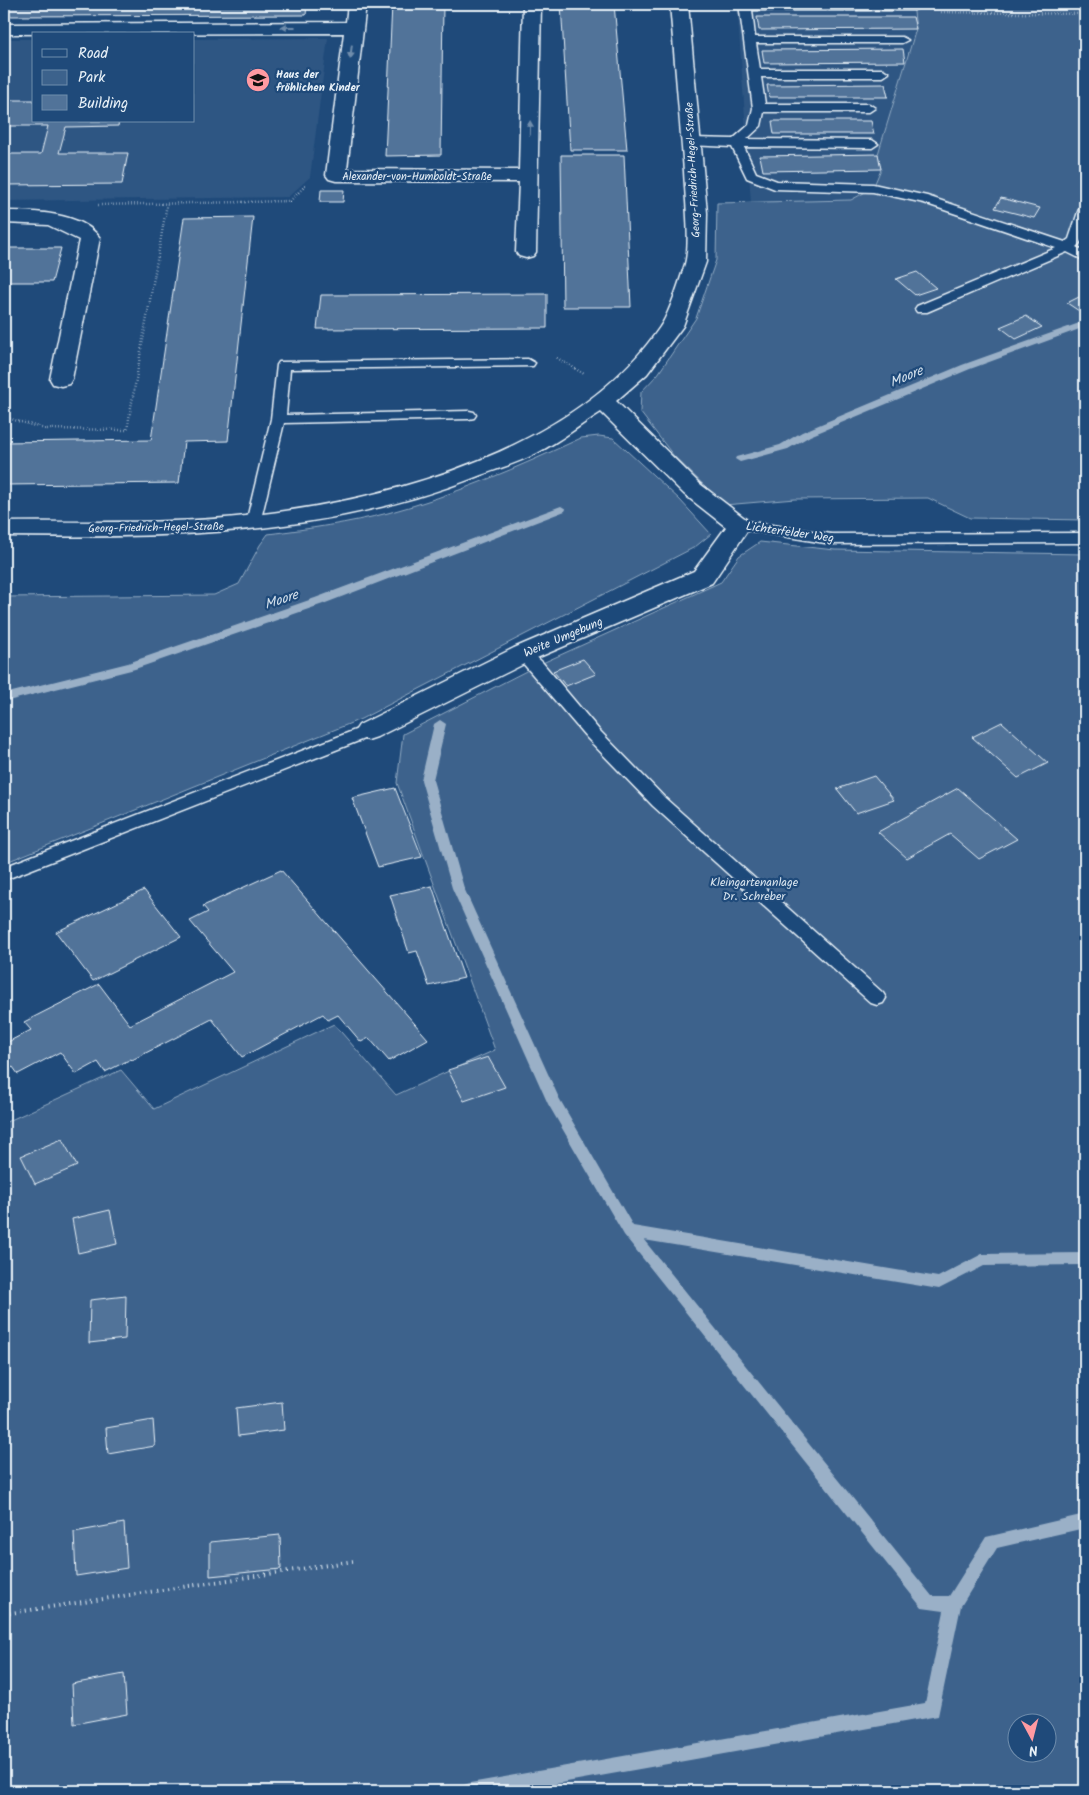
<svg xmlns="http://www.w3.org/2000/svg" width="1089" height="1795" viewBox="0 0 1089 1795" font-family="Kalam,sans-serif">
	<rect width="100%" height="100%" fill="#1f4a7a"/>
	<filter id="ink" filterUnits="userSpaceOnUse"><feTurbulence type="fractalNoise" baseFrequency=".02" numOctaves="2"/><feDisplacementMap in="SourceGraphic" scale="10" xChannelSelector="R" yChannelSelector="G"/><feConvolveMatrix kernelMatrix="1 2 1 2 8 2 1 2 1" color-interpolation-filters="sRGB"/></filter>
	<g filter="url(#ink)">
		<!-- built -->
		<path fill="#2e5683" d="M737 4H913L916 29 878 154 881 169 873 188 851 200 751 202Z
			M328 38 310 177 288 197 4 201V39H34V121H194V39Z"/>
		<!-- green -->
		<path fill="#3c628c" stroke="#92aac2" fill-rule="evenodd" d="M913 4H1085V520L970 518 928 498 795 499 724 505 673 455 640 412 641 392 658 374 696 318 716 260 717 203 851 200 873 188 881 169 878 154 916 29Z
			M599 436 613 438 680 500 711 534 695 547 361 719 4 863V597L214 595 239 584 260 545 268 534C308 529 349 523 388 513 455 495 519 467 581 438Z
			M760 542 835 550 1085 554V1791H4V1123L121 1070 154 1109 334 1024 396 1095 495 1050 397 783 403 734 536 666 721 582 739 556ZM1016 1722H1046V1752H1016Z"/>
		<g fill="none" stroke-linecap="round" stroke-linejoin="round">
			<!-- stream -->
			<path fill="#9ab0c7" fill-rule="evenodd" d="M1085 321V327L970 369 810 436 788 449 740 462 735 459 736 457 780 445 802 432 962 365Z
				M561 506 566 509 565 511 323 604 135 669 4 702V694L128 663 315 598Z
				M440 720 446 724 433 780 464 888 559 1098 633 1226 938 1277 982 1254 1085 1253V1265L984 1266 939 1289 644 1240 932 1596H949L986 1537 1085 1514V1528L997 1548 961 1606 938 1716 516 1791H462L464 1785 470 1783 925 1703 944 1611 922 1608 624 1235 548 1104 452 888 421 780 434 724Z"/>
		</g>
		<!-- building -->
		<path fill="#517399" stroke="#e8f1f8" d="M4 4H307L306 15 4 16Z
			M392 4H443L441 155 385 156Z
			M561 4H614L627 150H570Z
			M757 17H913L916 29 759 30Z
			M903 49 905 62 764 63 762 50Z
			M885 84 888 97H769L767 85Z
			M4 100H34V121H119L118 126 66 127 59 153H128L122 184 4 185V154H41L48 126H4Z
			M772 121H871L874 134H774Z
			M878 154 881 169 763 171 760 156Z
			M561 155H624L631 307H563Z
			M321 190H344L343 202H320Z
			M1001 198 1040 208 1034 218 995 208Z
			M253 217 228 441 184 442 179 483 4 485V442L151 440 184 218Z
			M4 248H61L52 282H4Z
			M917 272 936 288 915 295 896 279Z
			M547 294V328L317 329 321 295Z
			M1083 295 1085 297V315L1067 303Z
			M1026 316 1042 327 1016 339 1000 327Z
			M583 659 596 674 566 686 553 671Z
			M1002 722 1048 763 1018 778 972 737Z
			M874 776 894 800 856 813 837 789Z
			M395 788 422 857 378 867 352 798Z
			M958 788 1017 839 979 859 950 834 907 858 878 832Z
			M281 870 428 1039 389 1061 369 1038 361 1042 338 1015 328 1020 323 1014 242 1057 212 1019 132 1060 131 1059 105 1072 98 1062 76 1074 60 1052 18 1074 13 1067 4 1072V1044L31 1030 24 1022 99 984 130 1025 233 972 190 921 208 912 203 906Z
			M432 886 464 978 429 986 417 951 409 953 390 895Z
			M144 890 181 937 93 981 56 932Z
			M488 1057 505 1087 464 1101 448 1070Z
			M62 1139 77 1166 35 1184 21 1156Z
			M110 1210 117 1244 78 1253 72 1219Z
			M126 1296 125 1339 89 1343 90 1300Z
			M282 1402 284 1430 238 1436 236 1408Z
			M153 1420 155 1446 108 1454 106 1428Z
			M124 1523 127 1568 76 1576 74 1532Z
			M280 1535 281 1569 210 1576V1542Z
			M124 1674 127 1714 74 1724 72 1684Z"/>
		<g fill="none" stroke-linecap="round" stroke-linejoin="round">
			<!-- lane casing -->
			<g stroke="#e8f1f8" stroke-width="3">
				<path id="lane" d="M739 4H915L920 7 914 10H752L755 37H902L908 40 902 43H756L760 69H883L889 73 883 77H761L765 104H869L875 108 869 112H764L761 126 747 139 872 140 878 144 872 148 744 147 756 173 777 181 873 184 927 196 1065 242 1069 239 1079 209 1085 205C1085 219 1088 237 1076 247L1085 252V261L1067 252 927 312H917L915 309 917 306 1056 248 924 203 873 192 775 189 747 178 732 147 688 145 686 142 692 138 733 139 749 125 753 108Z
					M528 359 535 363 533 366 290 369 286 415 469 411 474 412 476 415 474 418 469 419 284 423 260 523 258 526H248L246 523 271 419 277 365 279 362Z
					M739 520 831 534 1085 533V543L831 544 734 528 732 525 734 522Z
					M523 649 529 650 542 662 599 730 665 798 883 993 886 998 883 1003 877 1005 871 1003 653 806 587 738 515 654 517 650Z
					M368 725 374 727 376 731 374 735 4 880V867Z"/>
			</g>
			<!-- street casing -->
			<g stroke="#e8f1f8" stroke-width="3">
				<path id="street" d="M348 4H366L347 169 519 170 523 4H541L536 252 533 256 526 258 519 256 516 252 519 182 336 181 329 179 326 175 344 33 4 34V24L346 22Z
					M670 4H688L707 213 706 262 683 326 647 374 616 401 700 484 747 520 751 525 712 583 532 660 377 737 368 740 359 737 355 731 359 725 514 648 694 571 726 527 684 494 601 412C580 425 560 441 537 453 520 462 500 468 481 475 326 537 168 538 4 536V522C87 521 172 525 255 515 393 499 577 449 660 327 669 315 680 280 685 264 691 242 685 195 684 171 679 115 675 60 670 4Z
					M4 211C32 211 82 212 100 238L72 379 69 384 61 386 53 384 50 379 79 240 48 225 4 223Z"/>
			</g>
			<!-- path-far1 -->
			<path stroke="#e8f1f8" stroke-width="2.5" stroke-dasharray="0.5 2.5" stroke-linecap="butt" d="M941 12 1085 14
				M98 205 290 201 306 185
				M557 358 584 374
				M4 417 45 429 127 430 167 204"/>
			<!-- path -->
			<path stroke="#e8f1f8" stroke-width="4" stroke-dasharray="1 4.5" stroke-linecap="butt" d="M4 1614 354 1561"/>
			<!-- lane -->
			<use href="#lane" fill="#1f4a7a" fill-rule="evenodd"/>
			<!-- street -->
			<use href="#street" fill="#1f4a7a" fill-rule="evenodd"/>
		</g>
		<!-- one-way arrows -->
		<defs><path id="oneway-solid" d="M-6-.8H1V-3.2L6.5 0L1 3.2V.8H-6Z" transform="scale(1.25)"/></defs>
		<g fill="#6f8dac">
			<use href="#oneway-solid" transform="translate(288 27) rotate(180)"/>
			<use href="#oneway-solid" transform="translate(351 52) rotate(97)"/>
			<use href="#oneway-solid" transform="translate(530 128) rotate(-89)"/>
		</g>
	</g>
	<!-- icons -->
	<defs>
		<g id="school-disc" transform="scale(1.25)"><circle r="9.5" fill="#ff9aa2" stroke="#1f4a7a"/><path d="M0-5L7-2L0 1L-7-2ZM-4 1L0 2.5L4 1V4Q0 6-4 4Z" fill="#111"/></g>
	</defs>
	<g fill-rule="evenodd">
		<use href="#school-disc" x="258" y="80"/>
	</g>
	<g text-anchor="middle" stroke-width="4.5" stroke-linejoin="round" paint-order="stroke">
		<!-- far-poi labels -->
		<g font-size="11" font-weight="bold" fill="#e8f1f8" stroke="#1f4a7a" text-anchor="start">
			<text x="276" y="78">Haus der<tspan x="276" dy="13">fröhlichen Kinder</tspan></text>
		</g>
		<!-- far-street labels -->
		<g font-size="11" fill="#e8f1f8" stroke="#1f4a7a">
			<text transform="translate(692 170) rotate(-93)" y="4">Georg-Friedrich-Hegel-Straße</text>
			<text x="417" y="180">Alexander-von-Humboldt-Straße</text>
			<text transform="translate(156 527) rotate(-1)" y="4">Georg-Friedrich-Hegel-Straße</text>
		</g>
		<!-- street labels -->
		<g font-size="12" fill="#e8f1f8" stroke="#1f4a7a">
			<text transform="translate(790 532) rotate(8)" y="4">Lichterfelder Weg</text>
			<text transform="translate(563 637) rotate(-23)" y="4">Weite Umgebung</text>
		</g>
		<!-- park labels -->
		<g font-size="12" fill="#d7e3ed" stroke="#1f4a7a">
			<text x="754" y="886">Kleingartenanlage<tspan x="754" dy="14">Dr. Schreber</tspan></text>
		</g>
		<!-- water labels -->
		<g font-size="14" font-style="italic" fill="#d4e1ec" stroke="#1f4a7a">
			<text transform="translate(906 376) rotate(-23)" y="5">Moore</text>
			<text transform="translate(281 599) rotate(-19)" y="5">Moore</text>
		</g>
	</g>
	<!-- margin -->
	<rect width="1089" height="1795" fill="none" stroke="#1f4a7a" stroke-width="20"/>
	<rect x="10" y="10" width="1069" height="1775" fill="none" stroke="#e8f1f8" stroke-width="2" filter="url(#ink)"/>
	<!-- legend -->
	<rect x="32" y="32" width="162" height="90" fill="#1f4a7a" stroke="#6f8dac"/>
	<rect x="42" y="49" width="25" height="8" fill="#1f4a7a" stroke="#6f8dac"/>
	<text x="78" y="58" font-size="15" fill="#e8f1f8">Road</text>
	<rect x="42" y="70" width="25" height="15" fill="#3c628c" stroke="#6f8dac"/>
	<text x="78" y="82" font-size="15" fill="#e8f1f8">Park</text>
	<rect x="42" y="95" width="25" height="15" fill="#517399" stroke="#6f8dac"/>
	<text x="78" y="108" font-size="15" fill="#e8f1f8">Building</text>
	<!-- north arrow -->
	<g transform="translate(1032 1738) rotate(173)"><circle r="24" fill="#1f4a7a" stroke="#6f8dac"/>
	<path d="M0-4L9 19L0 12L-9 19Z" fill="#ff9aa2"/>
	<text y="-8" font-size="14" font-weight="bold" text-anchor="middle" fill="#e8f1f8">N</text>
	</g>
</svg>
